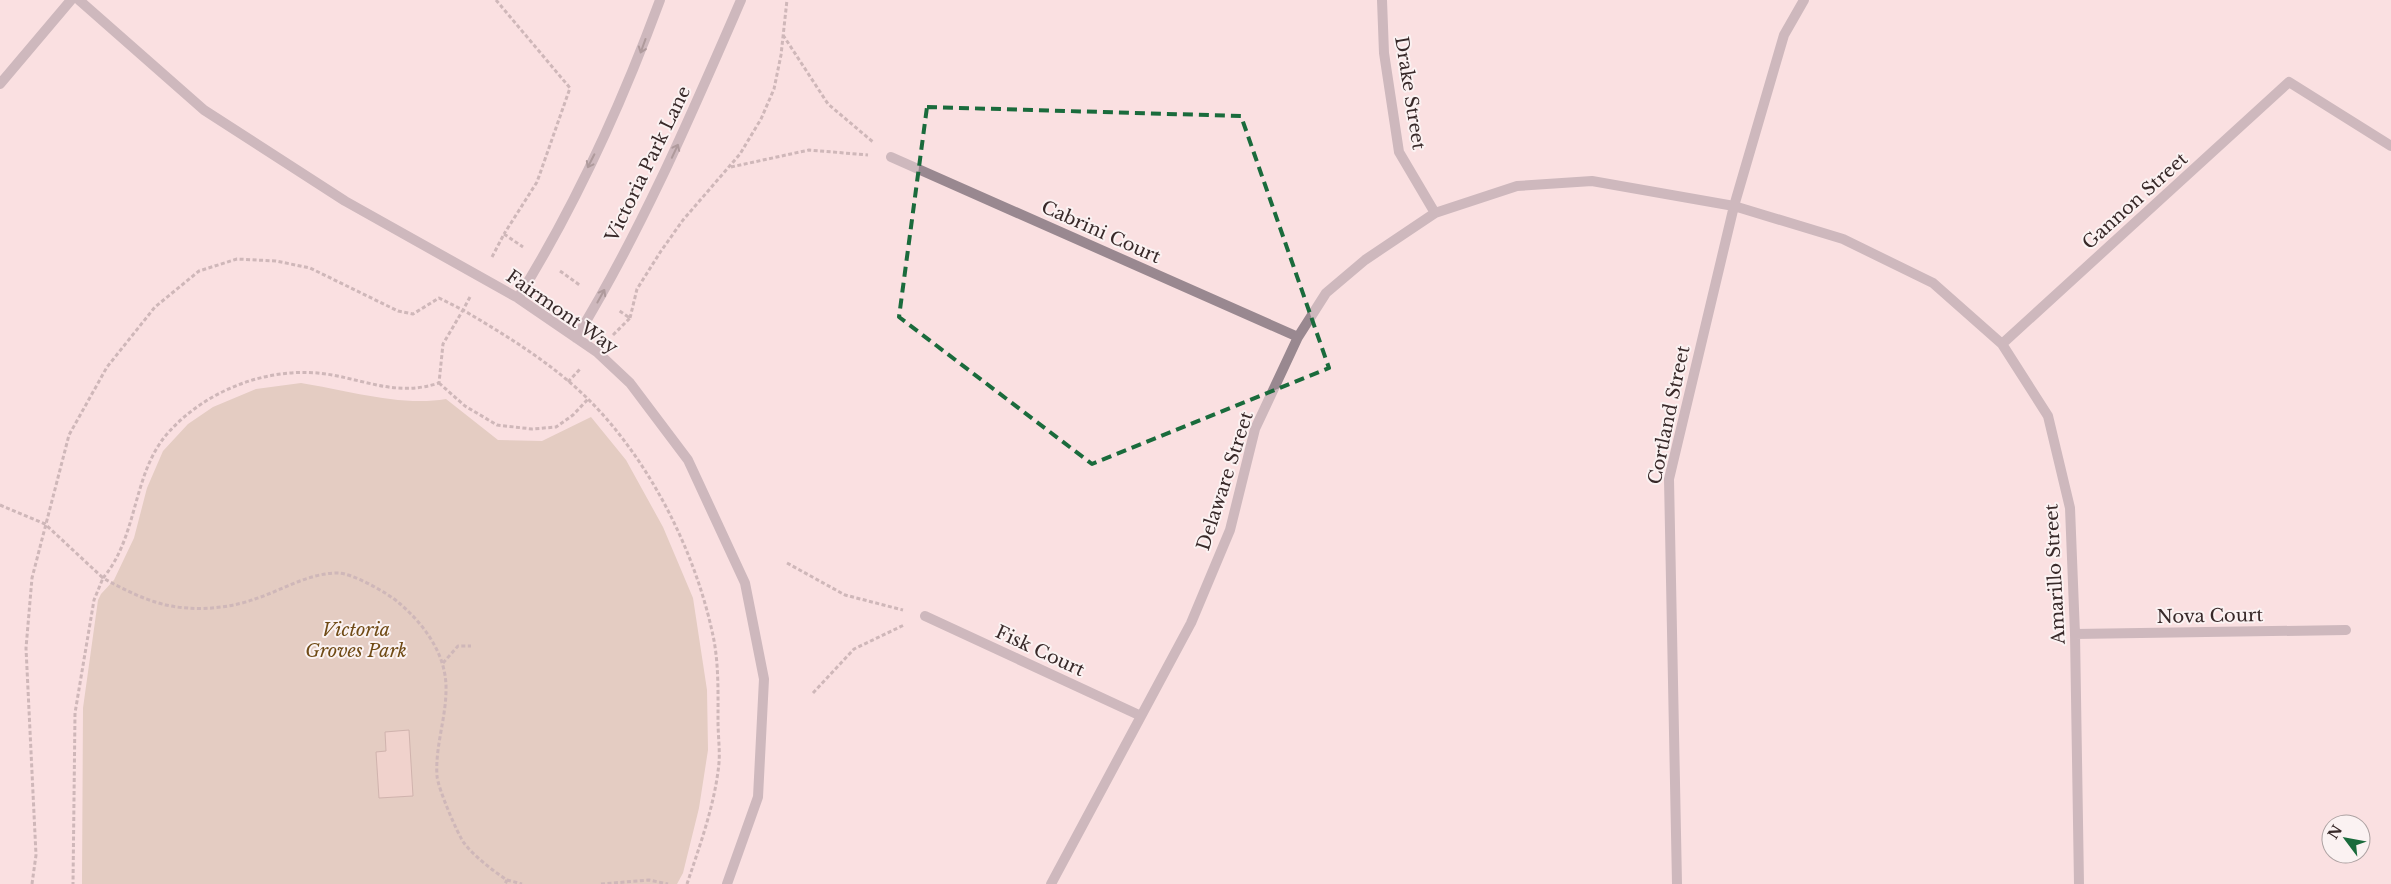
<svg xmlns="http://www.w3.org/2000/svg" width="2391" height="884" viewBox="0 0 2391 884" font-family="'Libre Baskerville',serif">
	<rect width="100%" height="100%" fill="#fae0e1"/>
	<!-- green -->
	<path fill="#c9b39b" d="M301 383C346 390 401 407 446 399L498 440 542 441 591 417 626 460 663 527 693 598 707 690 708 750 699 808 683 873 677 884H82L83 708 98 600 101 594 114 580 134 538 147 488 163 451 188 424 213 407 256 389Z"/>
	<!-- building -->
	<path fill="#e4c0b1" stroke="#9e7c6e" d="M409 730 413 796 379 798 376 752 386 751 385 732Z"/>
	<g fill="none" stroke-linecap="round" stroke-linejoin="round">
		<!-- path -->
		<path stroke="#9b8687" stroke-width="3" stroke-dasharray="4 2.5" stroke-linecap="butt" d="M496 0 570 88 537 182 504 234
			M783 35 828 104 873 142
			M731 167 809 150 868 155
			M492 257 504 234 523 247
			M560 271 581 286
			M470 297 463 310C507 336 553 364 589 400 649 460 694 549 712 631 719 660 718 692 718 721 718 735 720 750 719 763 715 804 700 845 687 884
			M630 318 637 289 661 251 683 220 740 154 761 119 774 89 781 55 787 0
			M613 335 630 318 618 310
			M568 382 581 368
			M439 383 465 406 497 425 532 429 556 427 573 415 588 399
			M0 505 45 524 103 578 94 600 75 713 73 884
			M787 563 845 595 903 610
			M443 663 458 646H471
			M813 693 854 649 904 625
			M507 880 522 884
			M32 884 36 855 26 648 32 578 69 435 107 367 155 307 199 271 237 259 276 261 310 268 398 311 413 314 439 298 463 310 443 344 439 383C399 396 371 382 332 375 273 364 206 389 167 434 132 475 138 537 103 578 128 592 158 607 188 608 209 610 236 606 255 599 283 590 308 573 338 573 352 573 388 593 399 603 424 624 447 655 446 690 446 718 435 747 437 776 438 788 457 833 464 843 475 857 492 870 507 880L505 884
			M601 884 649 880 668 884"/>
		<!-- minor -->
		<path stroke="#998890" stroke-width="10" d="M1382 0 1384 53 1399 152 1435 213
			M0 84 71 0
			M891 157 1298 337
			M2002 344 2289 82 2391 146
			M925 616 1141 716
			M2075 634 2346 630
			M1051 884 1191 623 1230 530 1255 429 1298 337 1326 293 1365 260 1435 213 1517 186 1592 181 1734 206 1843 239 1933 283 2002 344 2048 416 2070 508 2075 634 2079 884
			M1677 884 1669 479 1734 206 1784 35 1804 0"/>
		<!-- tertiary -->
		<path stroke="#998890" stroke-width="10" d="M79 0 204 110 345 201 518 298 597 352 630 383 688 460 745 583 764 679 758 797 727 884
			M518 298C576 205 622 103 660 0
			M576 338C642 230 691 115 741 0"/>
	</g>
	<!-- one-way arrows -->
	<defs><path id="oneway-shaft" d="M-6 0H5M1.5-3L5.5 0L1.5 3" fill="none" stroke-width="1.6" stroke-linecap="round" stroke-linejoin="round" transform="scale(1.25)"/></defs>
	<g stroke="#554648">
		<use href="#oneway-shaft" transform="translate(643 46) rotate(110)"/>
		<use href="#oneway-shaft" transform="translate(675 151) rotate(-65)"/>
		<use href="#oneway-shaft" transform="translate(591 161) rotate(117)"/>
		<use href="#oneway-shaft" transform="translate(601 296) rotate(-61)"/>
	</g>
	<!-- marked area -->
	<path d="M0 0H2391V884H0ZM927 107 1241 116 1329 368 1092 464 899 317Z" fill="#fae0e1" fill-opacity=".55" fill-rule="evenodd"/>
	<path fill="none" stroke="#1a6b3c" stroke-width="4" stroke-dasharray="10 6" stroke-linejoin="round" d="M927 107 1241 116 1329 368 1092 464 899 317Z"/>
	<g text-anchor="middle" stroke-width="4" stroke-linejoin="round" paint-order="stroke">
		<!-- street labels -->
		<g font-size="18" fill="#382929" stroke="#fbf2f2">
			<text transform="translate(1410 93) rotate(81)" y="6">Drake Street</text>
			<text transform="translate(648 164) rotate(-64)" y="6">Victoria Park Lane</text>
			<text transform="translate(2135 201) rotate(-42)" y="6">Gannon Street</text>
			<text transform="translate(1101 232) rotate(24)" y="6">Cabrini Court</text>
			<text transform="translate(562 312) rotate(35)" y="6">Fairmont Way</text>
			<text transform="translate(1669 415) rotate(-78)" y="6">Cortland Street</text>
			<text transform="translate(1225 481) rotate(-72)" y="6">Delaware Street</text>
			<text transform="translate(2055 574) rotate(-93)" y="6">Amarillo Street</text>
			<text transform="translate(2210 616) rotate(-1)" y="6">Nova Court</text>
			<text transform="translate(1040 651) rotate(25)" y="6">Fisk Court</text>
		</g>
		<!-- park labels -->
		<g font-size="18" font-style="italic" fill="#6f4a15" stroke="#fbf2f2">
			<text x="356" y="636">Victoria<tspan x="356" dy="21">Groves Park</tspan></text>
		</g>
	</g>
	<!-- north arrow -->
	<g transform="translate(2346 839) rotate(302)"><circle r="24" fill="#fbf2f2" stroke="#ada2a2"/>
	<path d="M0-4L9 19L0 12L-9 19Z" fill="#1a6b3c"/>
	<text y="-8" font-size="14" font-weight="bold" text-anchor="middle" fill="#382929">N</text>
	</g>
</svg>
